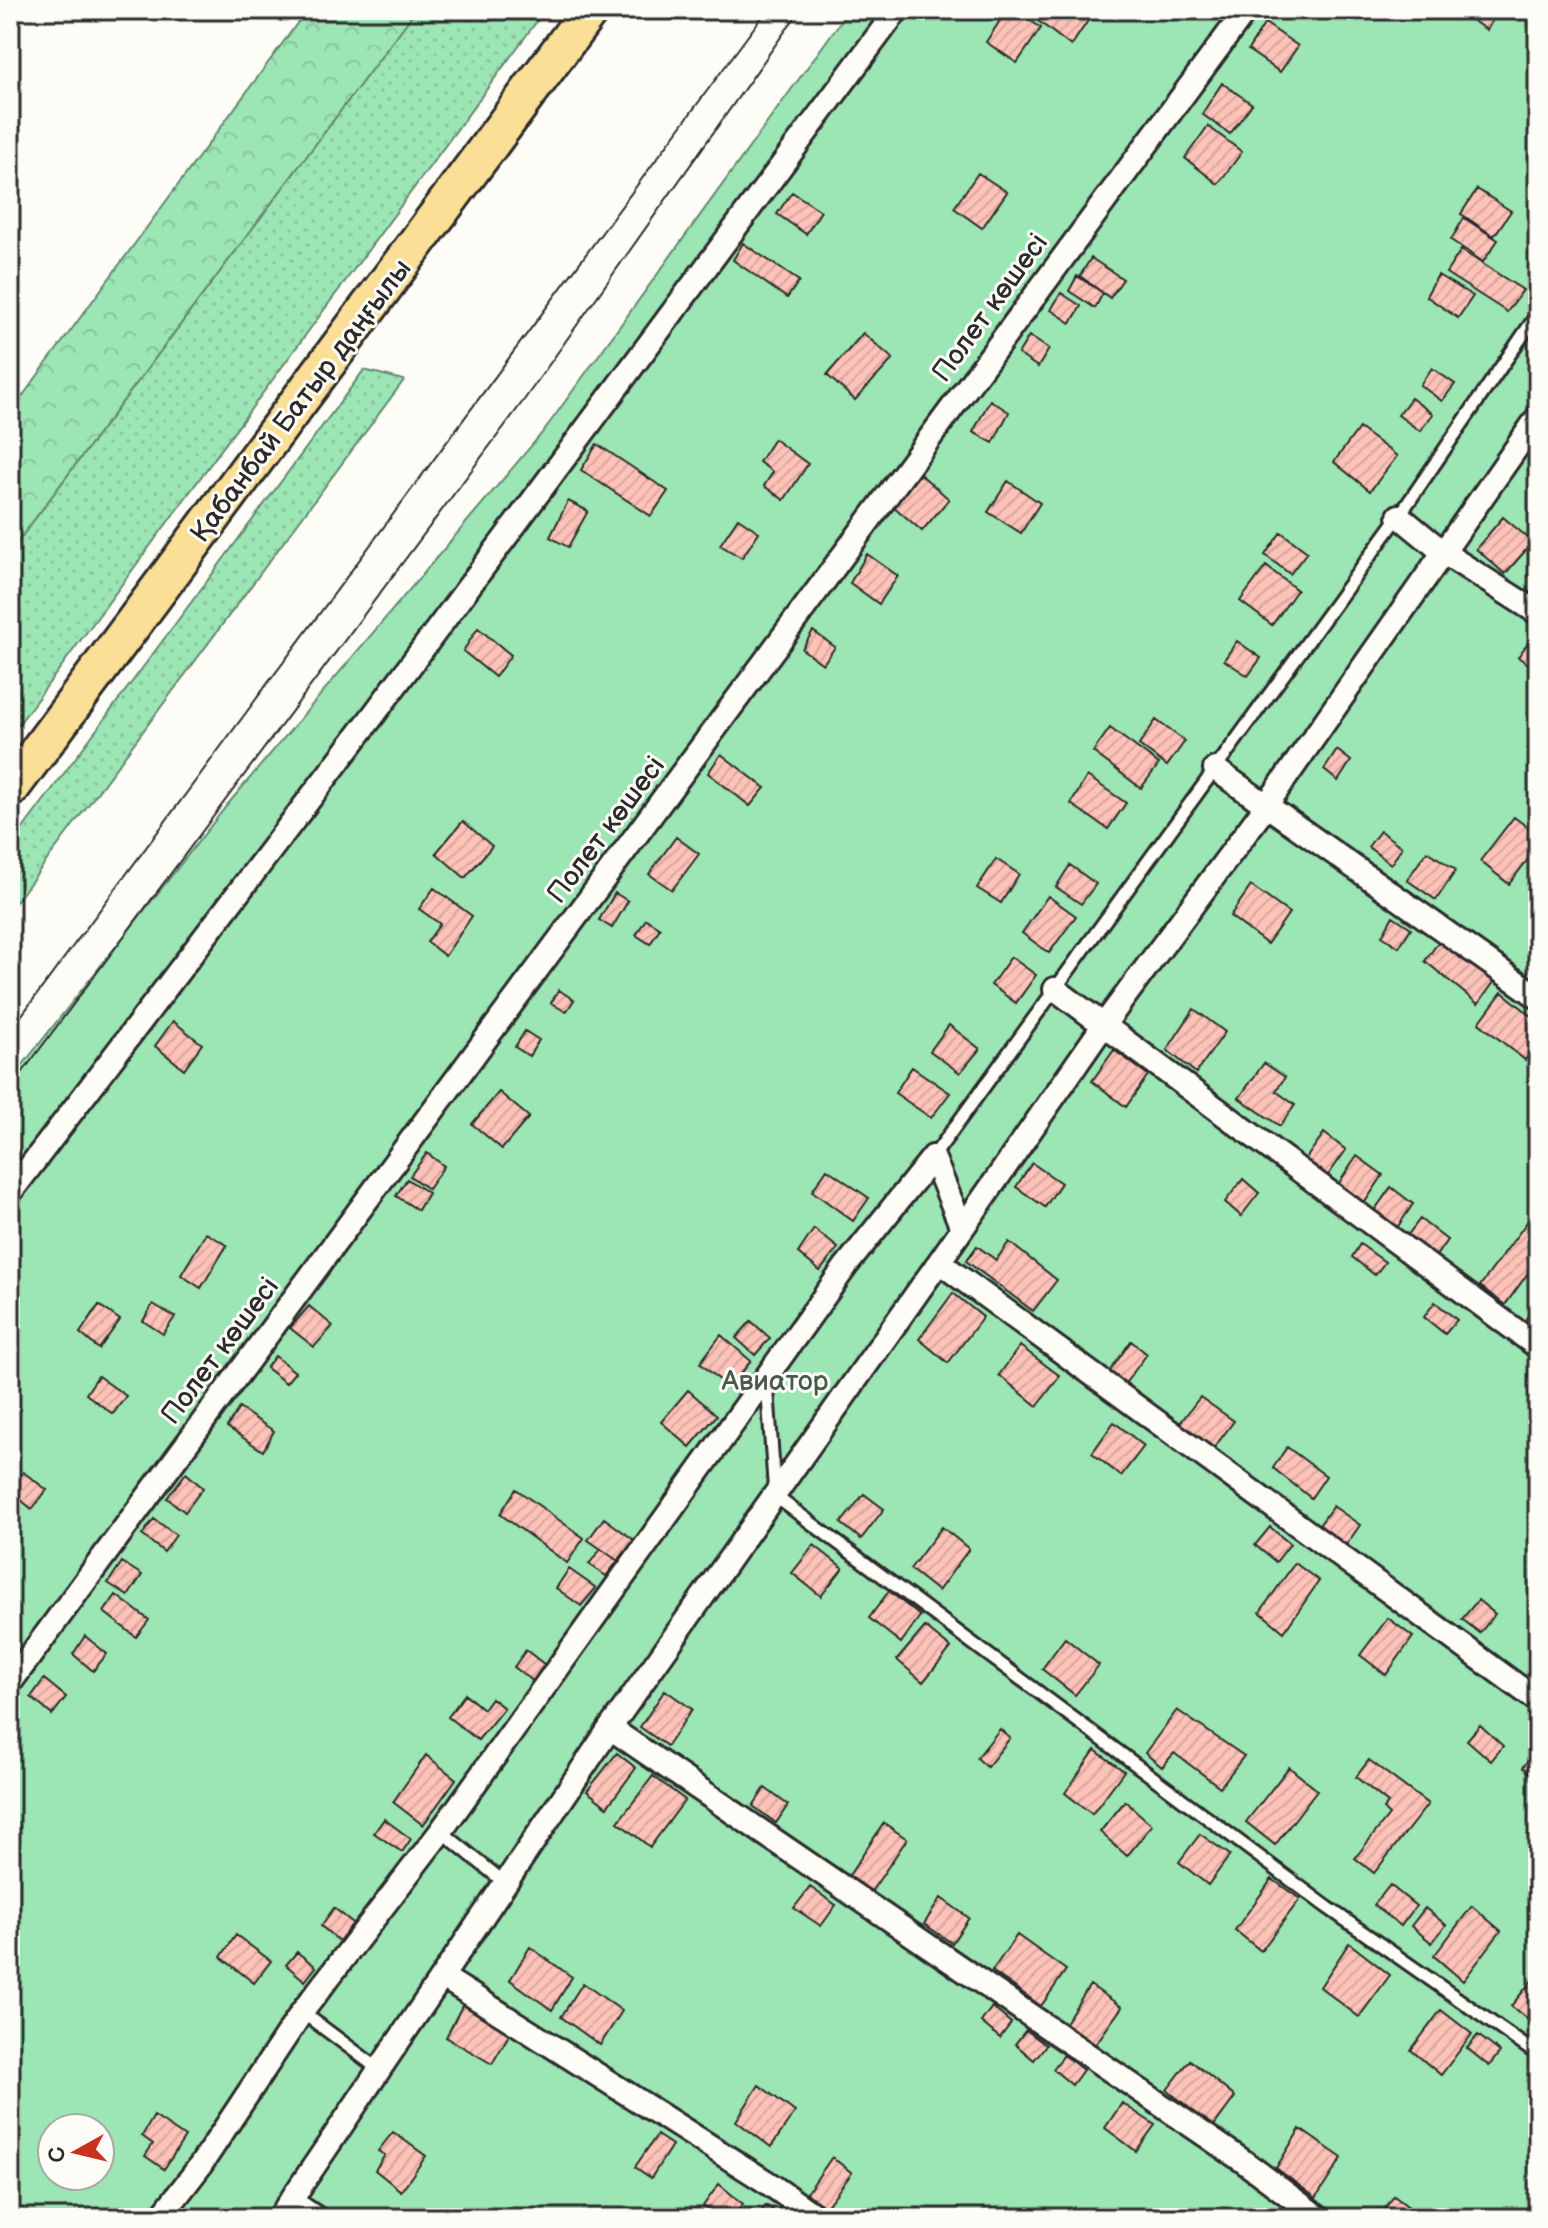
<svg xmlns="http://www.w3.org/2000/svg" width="1548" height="2228" viewBox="0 0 1548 2228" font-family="'Balsamiq Sans',sans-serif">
	<defs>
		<pattern id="grass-dots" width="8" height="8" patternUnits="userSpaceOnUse" patternTransform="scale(2)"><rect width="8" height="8" fill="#9ce5b4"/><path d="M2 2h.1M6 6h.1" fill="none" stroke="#87c59b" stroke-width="1.8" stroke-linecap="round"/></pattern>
		<pattern id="forest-crowns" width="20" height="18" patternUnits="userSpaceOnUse" patternTransform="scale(2)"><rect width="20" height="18" fill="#9ce5b4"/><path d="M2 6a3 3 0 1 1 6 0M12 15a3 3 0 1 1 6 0" fill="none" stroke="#87c59b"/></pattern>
		<pattern id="building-hatch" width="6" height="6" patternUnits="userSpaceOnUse" patternTransform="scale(2)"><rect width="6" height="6" fill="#fdc2b8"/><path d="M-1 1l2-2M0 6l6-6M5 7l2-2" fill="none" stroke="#d9a79e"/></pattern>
	</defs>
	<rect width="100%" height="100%" fill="#fdfcf7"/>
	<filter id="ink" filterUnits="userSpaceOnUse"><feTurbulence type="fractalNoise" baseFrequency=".0125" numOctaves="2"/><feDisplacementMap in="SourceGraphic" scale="16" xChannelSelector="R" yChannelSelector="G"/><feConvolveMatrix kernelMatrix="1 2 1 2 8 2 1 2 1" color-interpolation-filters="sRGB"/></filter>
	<g filter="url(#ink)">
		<!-- grass -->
		<path fill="url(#grass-dots)" stroke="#648870" stroke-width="2" d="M416 10H545L10 736V552Z
			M364 370 404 380 10 910V846Z"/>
		<!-- forest -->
		<path fill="url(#forest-crowns)" stroke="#648870" stroke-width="2" d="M307 10H416L10 552V413Z"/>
		<!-- garden -->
		<path fill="#9ce5b4" stroke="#648870" stroke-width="2" fill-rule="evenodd" d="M849 10H1538V2218H10V1081L228 804 543 432ZM52 2128H100V2176H52Z"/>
		<!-- building -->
		<path fill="url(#building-hatch)" stroke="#2b2b2b" stroke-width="2" d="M1007 10H1015L1041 28 1017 63 986 42Z
			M1024 10H1095L1071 46Z
			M1468 10H1498L1487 30 1465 16Z
			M1265 23 1298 46 1280 72 1248 50Z
			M1222 83 1252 104 1230 134 1202 114Z
			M1538 101V121L1530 115Z
			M1208 126 1242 152 1218 184 1185 158Z
			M978 173 1007 192 982 228 954 208Z
			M1477 189 1511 211 1494 236 1461 214Z
			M792 192 821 211 806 234 777 214Z
			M1464 218 1498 240 1483 262 1451 240Z
			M743 243 799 281 787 298 733 260Z
			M1461 250 1523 290 1507 312 1446 273Z
			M1091 258 1123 279 1110 298 1080 276Z
			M1438 275 1473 296 1458 318 1426 296Z
			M1077 276 1103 293 1095 308 1069 291Z
			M1061 293 1081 306 1071 323 1051 310Z
			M863 333 893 359 855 400 827 375Z
			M1029 336 1049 349 1038 367 1018 354Z
			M1432 368 1455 384 1442 401 1420 385Z
			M1411 398 1433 414 1420 431 1398 415Z
			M990 400 1009 412 993 443 973 432Z
			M1359 428 1397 456 1370 491 1334 462Z
			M774 439 808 464 784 500 764 486 773 472 759 462Z
			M597 444 668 491 651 516 581 470Z
			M920 474 949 499 922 531 893 506Z
			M1008 481 1040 503 1021 533 988 512Z
			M568 501 588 511 568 547 550 537Z
			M1503 517 1533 542 1505 574 1476 549Z
			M738 518 759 532 742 558 720 545Z
			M1281 532 1307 552 1290 574 1265 555Z
			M867 554 898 576 879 604 850 583Z
			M1266 566 1297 590 1272 625 1240 601Z
			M478 628 511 655 495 677 463 651Z
			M813 631 835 647 823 664 802 649Z
			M1535 633 1538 636V671L1518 657Z
			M1237 641 1261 658 1248 676 1224 660Z
			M1156 720 1185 741 1167 766 1139 745Z
			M1110 728 1159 764 1141 788 1093 752Z
			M1337 750 1351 761 1338 781 1324 770Z
			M721 754 765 788 750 806 708 773Z
			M1087 776 1126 803 1108 829 1071 804Z
			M1514 817 1538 835V846L1509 884 1480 861Z
			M463 821 492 846 465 878 436 853Z
			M1380 831 1402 847 1391 864 1368 847Z
			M676 837 699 854 672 890 649 874Z
			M1427 851 1456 870 1436 900 1407 880Z
			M996 859 1019 874 1001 903 977 888Z
			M1070 865 1096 884 1081 904 1056 887Z
			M1251 886 1289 913 1267 944 1230 916Z
			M434 888 472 916 445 956 427 942 440 924 419 909Z
			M615 893 628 901 612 928 599 920Z
			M1048 896 1076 916 1049 953 1022 933Z
			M1393 916 1411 928 1399 947 1382 936Z
			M646 919 660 928 650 944 636 935Z
			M1440 940 1494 982 1478 1004 1425 961Z
			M1011 957 1036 975 1016 1003 991 985Z
			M559 990 574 1000 566 1012 551 1003Z
			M1502 992 1538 1021V1043L1525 1060 1479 1023Z
			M1194 1009 1225 1032 1196 1073 1167 1050Z
			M173 1021 202 1044 184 1069 155 1046Z
			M949 1025 980 1049 960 1073 930 1051Z
			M525 1031 539 1040 529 1056 515 1047Z
			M1114 1050 1148 1075 1126 1107 1092 1081Z
			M1264 1063 1285 1077 1276 1091 1295 1105 1280 1126 1239 1098Z
			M912 1067 950 1093 931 1118 895 1093Z
			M499 1092 529 1117 502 1149 472 1124Z
			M1324 1133 1346 1150 1324 1181 1302 1164Z
			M427 1153 444 1166 428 1189 410 1176Z
			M1357 1156 1383 1175 1361 1208 1335 1189Z
			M1032 1163 1061 1183 1045 1207 1016 1187Z
			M827 1169 869 1198 853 1221 812 1191Z
			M407 1179 428 1193 418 1210 396 1196Z
			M1243 1179 1259 1193 1241 1216 1225 1202Z
			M1391 1187 1413 1204 1392 1235 1369 1218Z
			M1538 1207V1259L1505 1305 1480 1286Z
			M1420 1219 1447 1240 1429 1266 1401 1244Z
			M814 1229 838 1248 820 1271 798 1253Z
			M206 1233 227 1245 201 1288 181 1275Z
			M1009 1242 1057 1280 1033 1311 966 1261 977 1246 996 1260Z
			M1360 1244 1385 1262 1375 1275 1352 1257Z
			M953 1293 983 1317 948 1363 919 1339Z
			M1435 1302 1457 1320 1445 1334 1424 1317Z
			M1538 1303V1329L1525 1320Z
			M153 1304 175 1317 163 1334 143 1321Z
			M99 1305 120 1320 99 1349 80 1333Z
			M309 1306 333 1326 314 1347 290 1328Z
			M751 1321 770 1338 755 1355 736 1338Z
			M721 1335 751 1361 729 1388 700 1363Z
			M1131 1341 1147 1354 1124 1385 1108 1374Z
			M1020 1346 1060 1376 1037 1406 999 1375Z
			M275 1356 295 1372 286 1383 266 1368Z
			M98 1376 126 1396 113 1414 86 1394Z
			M688 1390 717 1415 690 1447 661 1422Z
			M1200 1397 1234 1421 1213 1449 1180 1423Z
			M239 1408 274 1431 263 1451 227 1427Z
			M1114 1422 1144 1446 1121 1476 1092 1453Z
			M1287 1447 1326 1476 1311 1498 1273 1468Z
			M23 1472 47 1490 32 1509 10 1491Z
			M186 1473 203 1488 185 1512 167 1498Z
			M516 1489 584 1538 567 1563 500 1514Z
			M864 1494 884 1509 861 1539 841 1523Z
			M1333 1506 1360 1525 1342 1551 1315 1531Z
			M604 1518 634 1540 606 1576 589 1564 601 1549 588 1540Z
			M154 1519 176 1535 164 1552 142 1535Z
			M942 1527 969 1549 938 1591 910 1569Z
			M1270 1527 1290 1544 1276 1562 1255 1545Z
			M814 1545 843 1568 821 1596 792 1573Z
			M601 1549 618 1561 606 1576 589 1564Z
			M122 1562 142 1575 128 1596 108 1583Z
			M1295 1563 1319 1581 1284 1632 1260 1612Z
			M569 1569 596 1588 581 1606 556 1588Z
			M889 1591 920 1616 901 1643 869 1618Z
			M116 1595 149 1620 136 1637 104 1612Z
			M1478 1600 1495 1614 1480 1633 1462 1619Z
			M1388 1618 1413 1637 1386 1675 1360 1655Z
			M925 1627 951 1648 923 1682 897 1660Z
			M85 1636 107 1654 93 1671 73 1654Z
			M1065 1638 1099 1665 1075 1695 1042 1669Z
			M526 1650 545 1665 533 1681 514 1667Z
			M44 1679 66 1697 52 1715 31 1697Z
			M665 1690 692 1709 667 1746 640 1727Z
			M465 1694 483 1709 491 1698 504 1708 478 1740 448 1717Z
			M1177 1710 1244 1756 1220 1787 1174 1753 1162 1767 1145 1753Z
			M1480 1725 1503 1746 1491 1761 1467 1740Z
			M1000 1729 1010 1738 987 1767 977 1758Z
			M1538 1747V1780L1523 1767Z
			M1095 1750 1124 1771 1092 1814 1065 1793Z
			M617 1753 636 1768 607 1807 587 1791Z
			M426 1755 456 1779 423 1825 393 1802Z
			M1369 1760 1428 1804 1374 1873 1355 1858 1389 1815 1383 1809 1388 1803 1356 1777Z
			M1289 1767 1317 1790 1275 1845 1246 1822Z
			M653 1776 685 1800 650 1847 618 1822Z
			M765 1788 788 1805 776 1823 753 1806Z
			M1125 1801 1152 1825 1127 1856 1100 1832Z
			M384 1819 411 1839 402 1852 374 1833Z
			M884 1823 907 1839 869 1895 846 1880Z
			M1200 1834 1230 1855 1208 1885 1179 1862Z
			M1272 1879 1300 1899 1261 1951 1235 1930Z
			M1390 1885 1416 1906 1401 1926 1374 1905Z
			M810 1887 836 1905 821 1926 794 1908Z
			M941 1898 969 1918 952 1943 924 1924Z
			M1472 1906 1501 1931 1463 1981 1434 1956Z
			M334 1908 353 1923 339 1941 321 1926Z
			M1425 1908 1446 1925 1432 1943 1411 1926Z
			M236 1935 271 1961 254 1983 221 1957Z
			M1017 1935 1066 1970 1041 2006 992 1971Z
			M1349 1943 1390 1975 1359 2017 1320 1987Z
			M530 1947 572 1977 552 2010 510 1980Z
			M297 1952 316 1967 305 1981 286 1965Z
			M1538 1973V2028L1511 2006Z
			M583 1983 622 2011 600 2045 561 2017Z
			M1090 1985 1122 2007 1095 2045 1065 2023Z
			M463 2004 510 2033 492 2064 446 2037Z
			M992 2007 1011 2023 1000 2038 981 2022Z
			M1441 2010 1472 2034 1441 2075 1411 2050Z
			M1026 2030 1046 2045 1034 2060 1015 2044Z
			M1478 2035 1500 2052 1489 2066 1467 2048Z
			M1064 2055 1083 2070 1072 2085 1053 2069Z
			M1190 2060 1235 2097 1213 2127 1167 2090Z
			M759 2085 795 2112 771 2147 736 2121Z
			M1122 2103 1155 2125 1136 2151 1105 2128Z
			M154 2116 185 2137 164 2169 145 2156 153 2144 142 2136Z
			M1300 2129 1342 2158 1316 2198 1276 2168Z
			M393 2132 426 2156 401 2191 375 2170 385 2155 378 2151Z
			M657 2135 672 2145 651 2178 635 2167Z
			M832 2157 852 2173 825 2208 807 2193Z
			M719 2184 743 2204 733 2218H719L703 2206Z
			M1394 2196 1423 2218H1378Z
			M766 2205 783 2218H757Z
			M1254 2210 1264 2218H1247Z"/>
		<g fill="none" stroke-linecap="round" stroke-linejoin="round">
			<!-- lane casing -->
			<g stroke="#2b2b2b" stroke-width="17">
				<path id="lane" d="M933 1157 1399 516 1538 313
					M767 1382 775 1496 1327 1907 1538 2055
					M441 1831 505 1883
					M302 2012 380 2070"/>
			</g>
			<!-- street casing -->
			<g stroke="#2b2b2b" stroke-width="28">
				<path id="street" d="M1399 516 1444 553 1538 613
					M1215 769 1538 997
					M1055 989 1538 1347
					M10 1193 375 713 897 10
					M939 1262 1538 1701
					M10 1683 1246 10
					M610 1728 1243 2161 1319 2218
					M443 1977 768 2183 818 2218
					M292 2202 316 2218
					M160 2218 200 2166 302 2012 441 1831 846 1266 933 1157 962 1228
					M279 2218 610 1728 939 1262 1103 1026 1266 806 1538 417"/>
			</g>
			<!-- primary casing -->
			<g stroke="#2b2b2b" stroke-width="42">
				<path id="primary" d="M10 789 590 10"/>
			</g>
			<!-- lane -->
			<use href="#lane" stroke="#fdfcf7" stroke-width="11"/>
			<!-- street -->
			<use href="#street" stroke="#fdfcf7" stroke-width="22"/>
			<!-- primary -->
			<use href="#primary" stroke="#fbdf96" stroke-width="36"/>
			<!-- tram -->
			<path stroke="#2b2b2b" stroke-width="2" d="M10 1031 767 10
				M10 1089 524 400 800 10"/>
		</g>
	</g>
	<g text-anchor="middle" stroke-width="6" stroke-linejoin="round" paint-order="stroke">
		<!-- street labels -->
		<g font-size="28" fill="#2b2b2b" stroke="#fdfcf7">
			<text transform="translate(989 307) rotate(-54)" y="10">Полет көшесі</text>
			<text transform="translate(300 400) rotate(-53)" y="10">Қабанбай Батыр даңғылы</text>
			<text transform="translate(605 829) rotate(-53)" y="10">Полет көшесі</text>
			<text transform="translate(219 1350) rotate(-53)" y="10">Полет көшесі</text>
		</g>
		<!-- park labels -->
		<g font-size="28" fill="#475a4d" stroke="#fdfcf7">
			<text x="775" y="1390">Авиатор</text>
		</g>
	</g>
	<!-- margin -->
	<rect width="1548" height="2228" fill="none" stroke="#fdfcf7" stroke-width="40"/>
	<rect x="20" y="20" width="1508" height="2188" fill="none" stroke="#2b2b2b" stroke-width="3" filter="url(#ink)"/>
	<!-- north arrow -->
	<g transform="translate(76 2152) rotate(262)"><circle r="38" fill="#fdfcf7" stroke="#a9a8a5" stroke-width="2"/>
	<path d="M0-6L14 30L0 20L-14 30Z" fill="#c8321e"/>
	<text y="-12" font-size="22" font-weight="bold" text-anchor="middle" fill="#2b2b2b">С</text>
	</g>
</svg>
